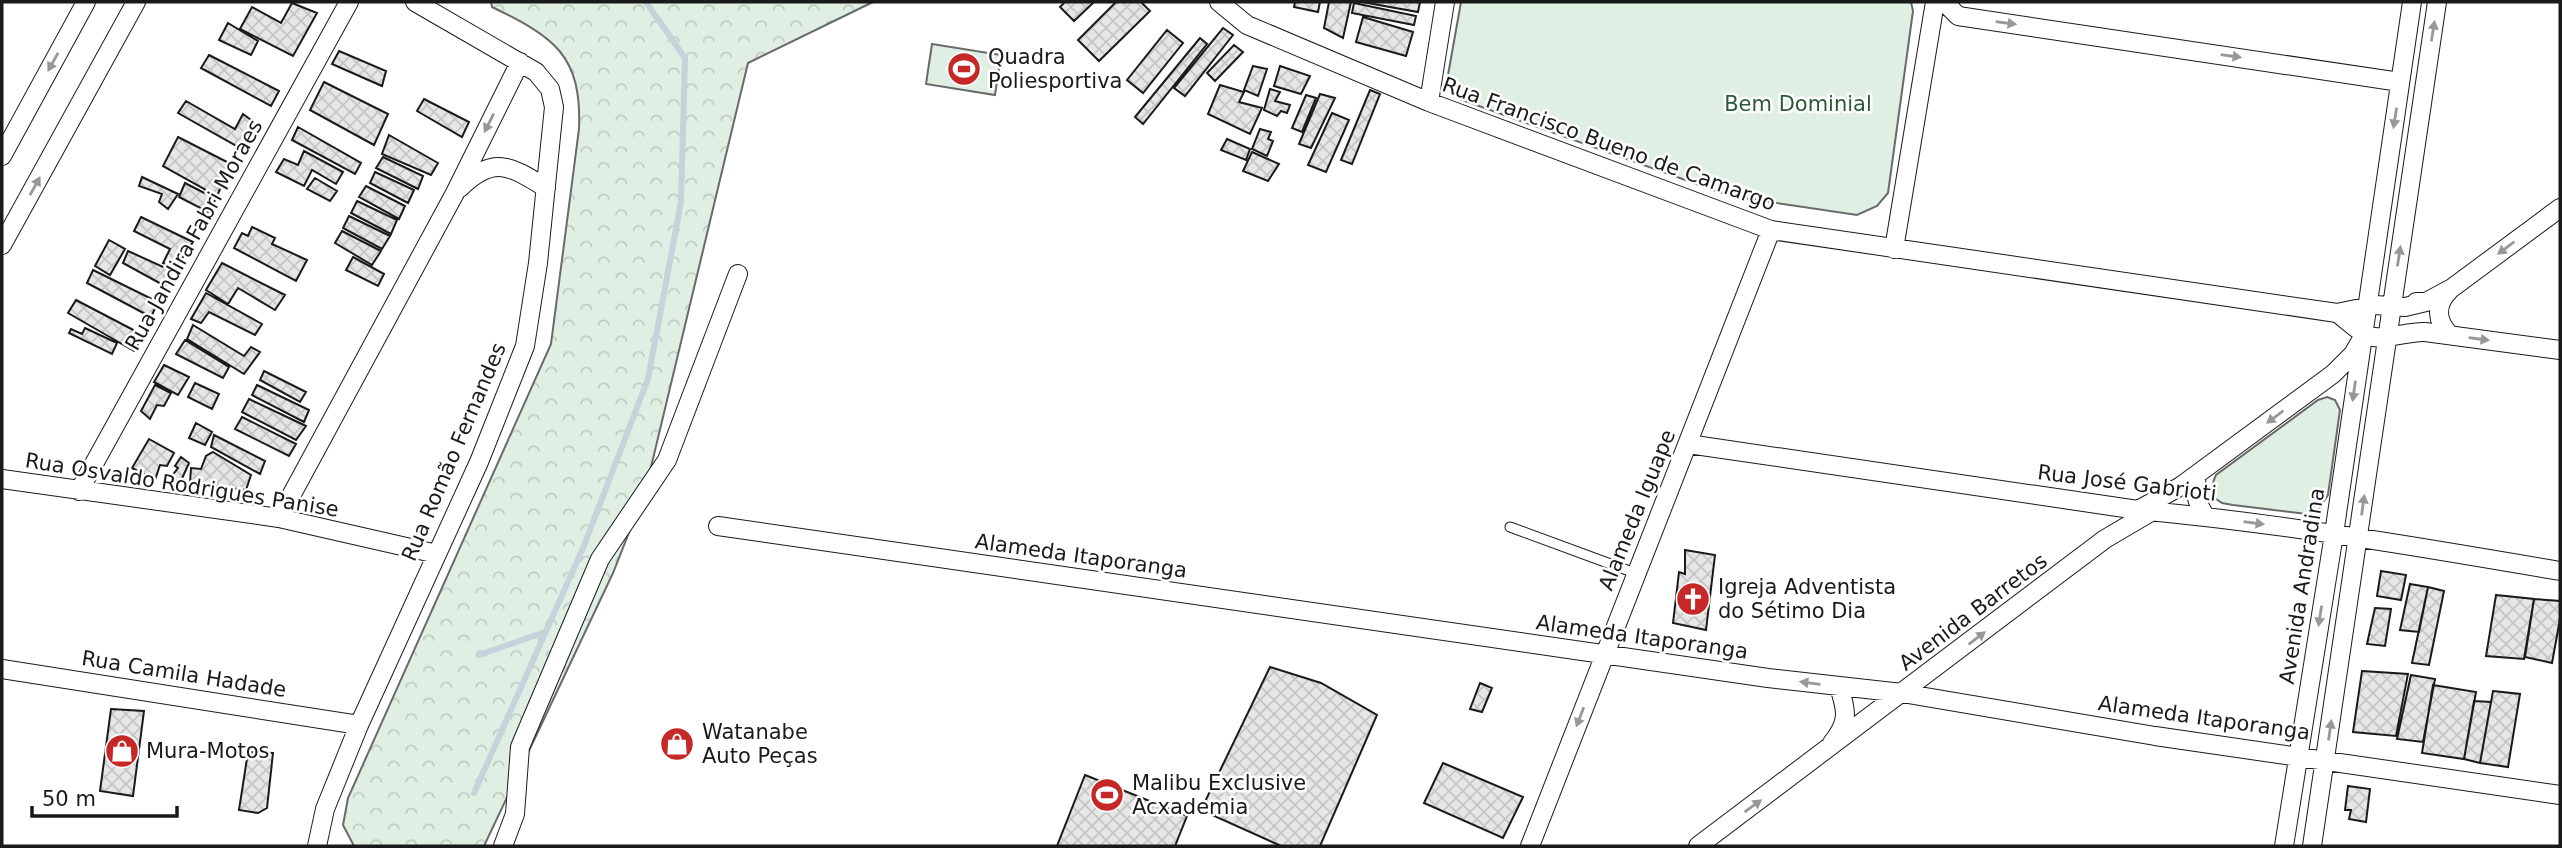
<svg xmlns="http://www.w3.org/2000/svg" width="2562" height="848" viewBox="0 0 2562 848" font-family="'DejaVu Sans',sans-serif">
	<defs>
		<pattern id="forest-crowns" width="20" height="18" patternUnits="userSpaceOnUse" patternTransform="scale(1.75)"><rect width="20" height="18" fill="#e0efe3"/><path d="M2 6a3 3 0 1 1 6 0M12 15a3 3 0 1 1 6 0" fill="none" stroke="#c0ccc2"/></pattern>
		<pattern id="building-cross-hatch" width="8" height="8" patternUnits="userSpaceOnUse" patternTransform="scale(1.75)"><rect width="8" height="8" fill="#e6e6e6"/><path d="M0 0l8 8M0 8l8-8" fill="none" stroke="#c5c5c5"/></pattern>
	</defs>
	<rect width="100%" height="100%" fill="#fff"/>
	<!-- forest -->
	<path fill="url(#forest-crowns)" stroke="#6a6a6a" stroke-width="2" d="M491 2H873L748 63 645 492 613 573 484 846H354L343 825 348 798 551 344 579 129C582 55 554 37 492 7Z"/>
	<!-- park -->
	<path fill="#e0efe3" stroke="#6a6a6a" stroke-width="2" d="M1461 2H1911L1913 11 1888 193 1877 206 1857 215 1730 196 1462 100 1453 88 1448 75Z
		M932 44 1001 55 995 95 926 84Z
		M2327 397 2335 400 2340 410 2328 495 2315 515 2233 505 2222 503 2213 497 2212 485 2216 475 2318 400Z"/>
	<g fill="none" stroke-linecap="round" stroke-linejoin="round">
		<!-- stream -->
		<path stroke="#c6d2dc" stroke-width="6" d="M479 655 545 632
			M474 793 583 548 648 379 681 202 685 58 646 2"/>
	</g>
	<!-- building -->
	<path fill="url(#building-cross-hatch)" stroke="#1a1a1a" stroke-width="2" d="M1065 2H1094L1074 21 1060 7Z
		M1116 2H1141L1150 11 1099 61 1078 40Z
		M1295 2H1320L1318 12 1294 7Z
		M1329 2H1351L1343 38 1324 28Z
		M1362 2H1420L1418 12Z
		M292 3 317 13 293 56 240 29 252 7 281 23Z
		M1354 3 1416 16 1414 25 1352 13Z
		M1363 17 1413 32 1406 56 1356 42Z
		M228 23 258 41 251 55 219 40Z
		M1223 28 1233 35 1185 96 1174 88Z
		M1167 30 1183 43 1143 93 1127 80Z
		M1200 38 1207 44 1143 124 1135 117Z
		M1234 45 1243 52 1215 81 1207 73Z
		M339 51 386 71 382 86 332 64Z
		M209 55 279 91 271 106 201 68Z
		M1253 66 1267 69 1258 96 1244 90Z
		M1280 66 1310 76 1301 94 1274 86Z
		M324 82 388 114 374 145 310 110Z
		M1220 85 1244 92 1239 102 1262 108 1250 134 1208 114Z
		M1270 89 1280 92 1275 101 1290 105 1287 113 1281 111 1277 116 1264 110Z
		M1370 90 1380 94 1352 164 1341 160Z
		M1320 94 1335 98 1311 148 1299 144Z
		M1306 95 1316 98 1302 132 1292 128Z
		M424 99 469 122 462 137 417 111Z
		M186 101 235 129 243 114 255 123 242 149 178 113Z
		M1332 113 1349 120 1326 172 1308 165Z
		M298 127 361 163 355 174 292 140Z
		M1260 129 1271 132 1268 139 1273 141 1267 156 1252 149Z
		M389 135 438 163 431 175 382 154Z
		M178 137 231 164 217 196 163 166Z
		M1227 139 1250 149 1246 160 1221 150Z
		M304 151 343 172 336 184 312 170 304 186 276 172 284 159 298 165Z
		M1252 152 1279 164 1268 181 1243 171Z
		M383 157 423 176 418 189 376 168Z
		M375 172 414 190 408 203 370 183Z
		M142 177 178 194 168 209 159 202 162 194 139 186Z
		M315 178 337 191 330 201 307 189Z
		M185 183 216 199 208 212 179 197Z
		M366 186 405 206 399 219 359 197Z
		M357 201 397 220 391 234 351 213Z
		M349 216 390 236 382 249 343 228Z
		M141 217 193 242 175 269 163 263 170 249 134 231Z
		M252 227 275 238 272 244 307 260 296 281 234 248 242 233 248 236Z
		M342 231 381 251 372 265 335 243Z
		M109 240 125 249 110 275 95 266Z
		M128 251 172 271 165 286 123 263Z
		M353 257 384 274 378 286 346 270Z
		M222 263 285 295 275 310 238 288 228 304 206 290Z
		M93 270 158 302 151 317 87 283Z
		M206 293 262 324 255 335 209 312 201 323 191 319Z
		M76 300 143 335 134 351 68 313Z
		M193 325 244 356 251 347 260 352 244 374 187 339Z
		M85 328 117 343 112 354 69 333 71 329 82 334Z
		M185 340 229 367 223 378 176 354Z
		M164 365 189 377 178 395 154 382Z
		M264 371 306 392 300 402 260 380Z
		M195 383 219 394 212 409 188 397Z
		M155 385 171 393 164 406 157 405 150 419 141 411Z
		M257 385 309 410 304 422 252 395Z
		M249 399 306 426 296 440 242 412Z
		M242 417 296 444 289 456 235 429Z
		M196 423 212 432 205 445 189 438Z
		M214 435 265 461 260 474 211 447Z
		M149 439 174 453 167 466 160 465 155 480 132 468Z
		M213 452 251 475 246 490 190 483 191 468 201 469 206 456Z
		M181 457 189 463 180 483 171 477 178 468 175 466Z
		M1685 550 1715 555 1706 630 1673 623 1679 572 1685 574Z
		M2381 571 2406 575 2401 600 2377 596Z
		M2410 584 2428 587 2419 632 2400 630Z
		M2428 587 2444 591 2429 665 2412 663Z
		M2496 595 2534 599 2524 659 2486 656Z
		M2534 599 2560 601V619L2552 663 2525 657Z
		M2375 608 2391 609 2385 646 2367 644Z
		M1270 667 1321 683 1377 715 1320 846H1281L1201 810Z
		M2362 671 2408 674 2396 736 2353 732Z
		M2411 675 2435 679 2423 742 2397 739Z
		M1480 683 1492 688 1482 712 1470 709Z
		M2433 685 2476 692 2464 759 2422 753Z
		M2493 691 2520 694 2508 767 2480 763Z
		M2474 701 2491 702 2480 763 2464 759Z
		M111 709 144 711 133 796 100 791Z
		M248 752 273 753 267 808 258 813 239 810Z
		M1443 763 1523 797 1503 838 1424 803Z
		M1085 775 1187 816 1175 846H1057Z
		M2348 786 2370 789 2366 822 2349 819 2351 810H2345Z"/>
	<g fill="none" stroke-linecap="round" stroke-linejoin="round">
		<!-- lane casing -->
		<g stroke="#1a1a1a" stroke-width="11">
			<path id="lane" d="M1510 527 1635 573"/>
		</g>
		<!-- street casing -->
		<g stroke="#1a1a1a" stroke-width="20">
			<path id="street" d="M1219 2 1247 25 1429 102 1771 230 2337 313 2375 305 2405 307 2426 302
				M1944 2 1958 16 2400 82
				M1429 102 1445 2
				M2 156 86 2
				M460 188C494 154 512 167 546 188
				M2 245 136 2
				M1894 249 1935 2
				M2449 291C2435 305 2436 321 2450 335
				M2416 302H2426L2452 288 2560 208
				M2337 313C2347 320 2358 332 2369 336 2383 341 2409 331 2425 332L2560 350
				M1688 444 2138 510C2279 523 2420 547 2560 571
				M2197 475C2194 492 2196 501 2205 516
				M2 479 279 518 437 554
				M79 491 349 2
				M2138 510 2181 486 2333 374 2353 354 2360 342
				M279 518 455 193 520 62
				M718 526 1768 678 1902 693 2155 736 2560 795
				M2 669 359 725
				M1832 743C1849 722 1847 711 1839 687
				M317 846 325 809 359 725 479 462 525 346 538 263 554 107 550 89 536 72 415 2
				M503 846 515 814 520 747 600 559 667 460 738 274
				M1530 846 1771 230
				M1698 846 2105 539 2151 512
				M2284 846 2334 534 2412 2
				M2312 846 2437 2"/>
		</g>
		<!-- lane -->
		<use href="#lane" stroke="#fff" stroke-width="9"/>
		<!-- street -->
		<use href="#street" stroke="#fff" stroke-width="18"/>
	</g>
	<!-- one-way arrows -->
	<defs><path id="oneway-solid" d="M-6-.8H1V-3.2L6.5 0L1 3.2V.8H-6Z" transform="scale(1.75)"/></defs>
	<g fill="#989898">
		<use href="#oneway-solid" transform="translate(2006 23) rotate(8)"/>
		<use href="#oneway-solid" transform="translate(2433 31) rotate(-81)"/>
		<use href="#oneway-solid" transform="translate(2231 56) rotate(8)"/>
		<use href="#oneway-solid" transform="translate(53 62) rotate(119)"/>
		<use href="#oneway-solid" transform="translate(2395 118) rotate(99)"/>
		<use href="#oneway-solid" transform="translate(489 123) rotate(117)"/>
		<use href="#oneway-solid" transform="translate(35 186) rotate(-61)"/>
		<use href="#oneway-solid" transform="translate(2506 248) rotate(143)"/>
		<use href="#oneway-solid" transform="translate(2399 256) rotate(-81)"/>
		<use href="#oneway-solid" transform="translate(2479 339) rotate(8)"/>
		<use href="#oneway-solid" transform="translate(2354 391) rotate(98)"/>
		<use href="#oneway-solid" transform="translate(2275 417) rotate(143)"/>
		<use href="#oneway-solid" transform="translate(2363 505) rotate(-82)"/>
		<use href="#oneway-solid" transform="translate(2254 523) rotate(8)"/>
		<use href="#oneway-solid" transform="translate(2320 616) rotate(99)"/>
		<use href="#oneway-solid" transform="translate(1977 638) rotate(-37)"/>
		<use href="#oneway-solid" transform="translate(1810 683) rotate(-173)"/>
		<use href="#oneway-solid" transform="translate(1580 717) rotate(111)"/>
		<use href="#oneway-solid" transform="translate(2330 730) rotate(-82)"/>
		<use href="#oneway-solid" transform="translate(1753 806) rotate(-36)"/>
	</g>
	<!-- icons -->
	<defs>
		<g id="stadium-disc" transform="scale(1.75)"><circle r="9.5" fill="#c62828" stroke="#fff"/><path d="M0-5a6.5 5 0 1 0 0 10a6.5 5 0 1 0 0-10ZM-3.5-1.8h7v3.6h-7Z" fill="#fff"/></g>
		<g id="church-disc" transform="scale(1.75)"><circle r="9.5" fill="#c62828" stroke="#fff"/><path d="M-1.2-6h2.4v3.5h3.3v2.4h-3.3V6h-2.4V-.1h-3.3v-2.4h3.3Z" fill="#fff"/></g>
		<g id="shop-disc" transform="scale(1.75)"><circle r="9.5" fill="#c62828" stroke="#fff"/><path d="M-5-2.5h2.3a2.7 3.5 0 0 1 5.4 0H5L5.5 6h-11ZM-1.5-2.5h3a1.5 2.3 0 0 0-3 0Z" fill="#fff"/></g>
	</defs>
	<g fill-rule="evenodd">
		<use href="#stadium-disc" x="964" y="69"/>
		<use href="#church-disc" x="1693" y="599"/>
		<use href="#shop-disc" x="677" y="744"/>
		<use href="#shop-disc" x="122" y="751"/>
		<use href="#stadium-disc" x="1107" y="795"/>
	</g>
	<g text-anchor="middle" stroke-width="5" stroke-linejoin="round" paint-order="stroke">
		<!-- poi labels -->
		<g font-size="21" fill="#1a1a1a" stroke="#fff" text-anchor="start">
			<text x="988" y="64">Quadra<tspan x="988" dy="24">Poliesportiva</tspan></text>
			<text x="1718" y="594">Igreja Adventista<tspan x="1718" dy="24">do Sétimo Dia</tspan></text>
			<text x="702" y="739">Watanabe<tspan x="702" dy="24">Auto Peças</tspan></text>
			<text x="146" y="758">Mura-Motos</text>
			<text x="1132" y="790">Malibu Exclusive<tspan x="1132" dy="24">Acxademia</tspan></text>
		</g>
		<!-- park labels -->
		<g font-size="21" fill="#2b5a34" stroke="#fff">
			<text x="1798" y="111">Bem Dominial</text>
		</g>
		<!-- street labels -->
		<g font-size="21" fill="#1a1a1a" stroke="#fff">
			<text transform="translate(1609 144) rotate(20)" y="7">Rua Francisco Bueno de Camargo</text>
			<text transform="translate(194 235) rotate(-61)" y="7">Rua Jandira Fabri Moraes</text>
			<text transform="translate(454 452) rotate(-67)" y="7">Rua Romão Fernandes</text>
			<text transform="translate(2127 483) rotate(7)" y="7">Rua José Gabrioti</text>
			<text transform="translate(182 485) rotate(9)" y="7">Rua Osvaldo Rodrigues Panise</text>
			<text transform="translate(1637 510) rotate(-68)" y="7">Alameda Iguape</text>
			<text transform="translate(1081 556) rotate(8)" y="7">Alameda Itaporanga</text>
			<text transform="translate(2302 586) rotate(-81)" y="7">Avenida Andradina</text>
			<text transform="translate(1973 612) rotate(-37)" y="7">Avenida Barretos</text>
			<text transform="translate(1642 637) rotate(8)" y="7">Alameda Itaporanga</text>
			<text transform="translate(184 674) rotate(9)" y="7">Rua Camila Hadade</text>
			<text transform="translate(2204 718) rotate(8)" y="7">Alameda Itaporanga</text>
		</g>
	</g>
	<!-- border -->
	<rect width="2562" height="848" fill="none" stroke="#1a1a1a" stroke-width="7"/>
	<!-- scale -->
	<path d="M32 806v10h145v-10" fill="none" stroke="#1a1a1a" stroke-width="3.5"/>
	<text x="42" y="806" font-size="21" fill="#1a1a1a" stroke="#ffffff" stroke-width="5" paint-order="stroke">50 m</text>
</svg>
